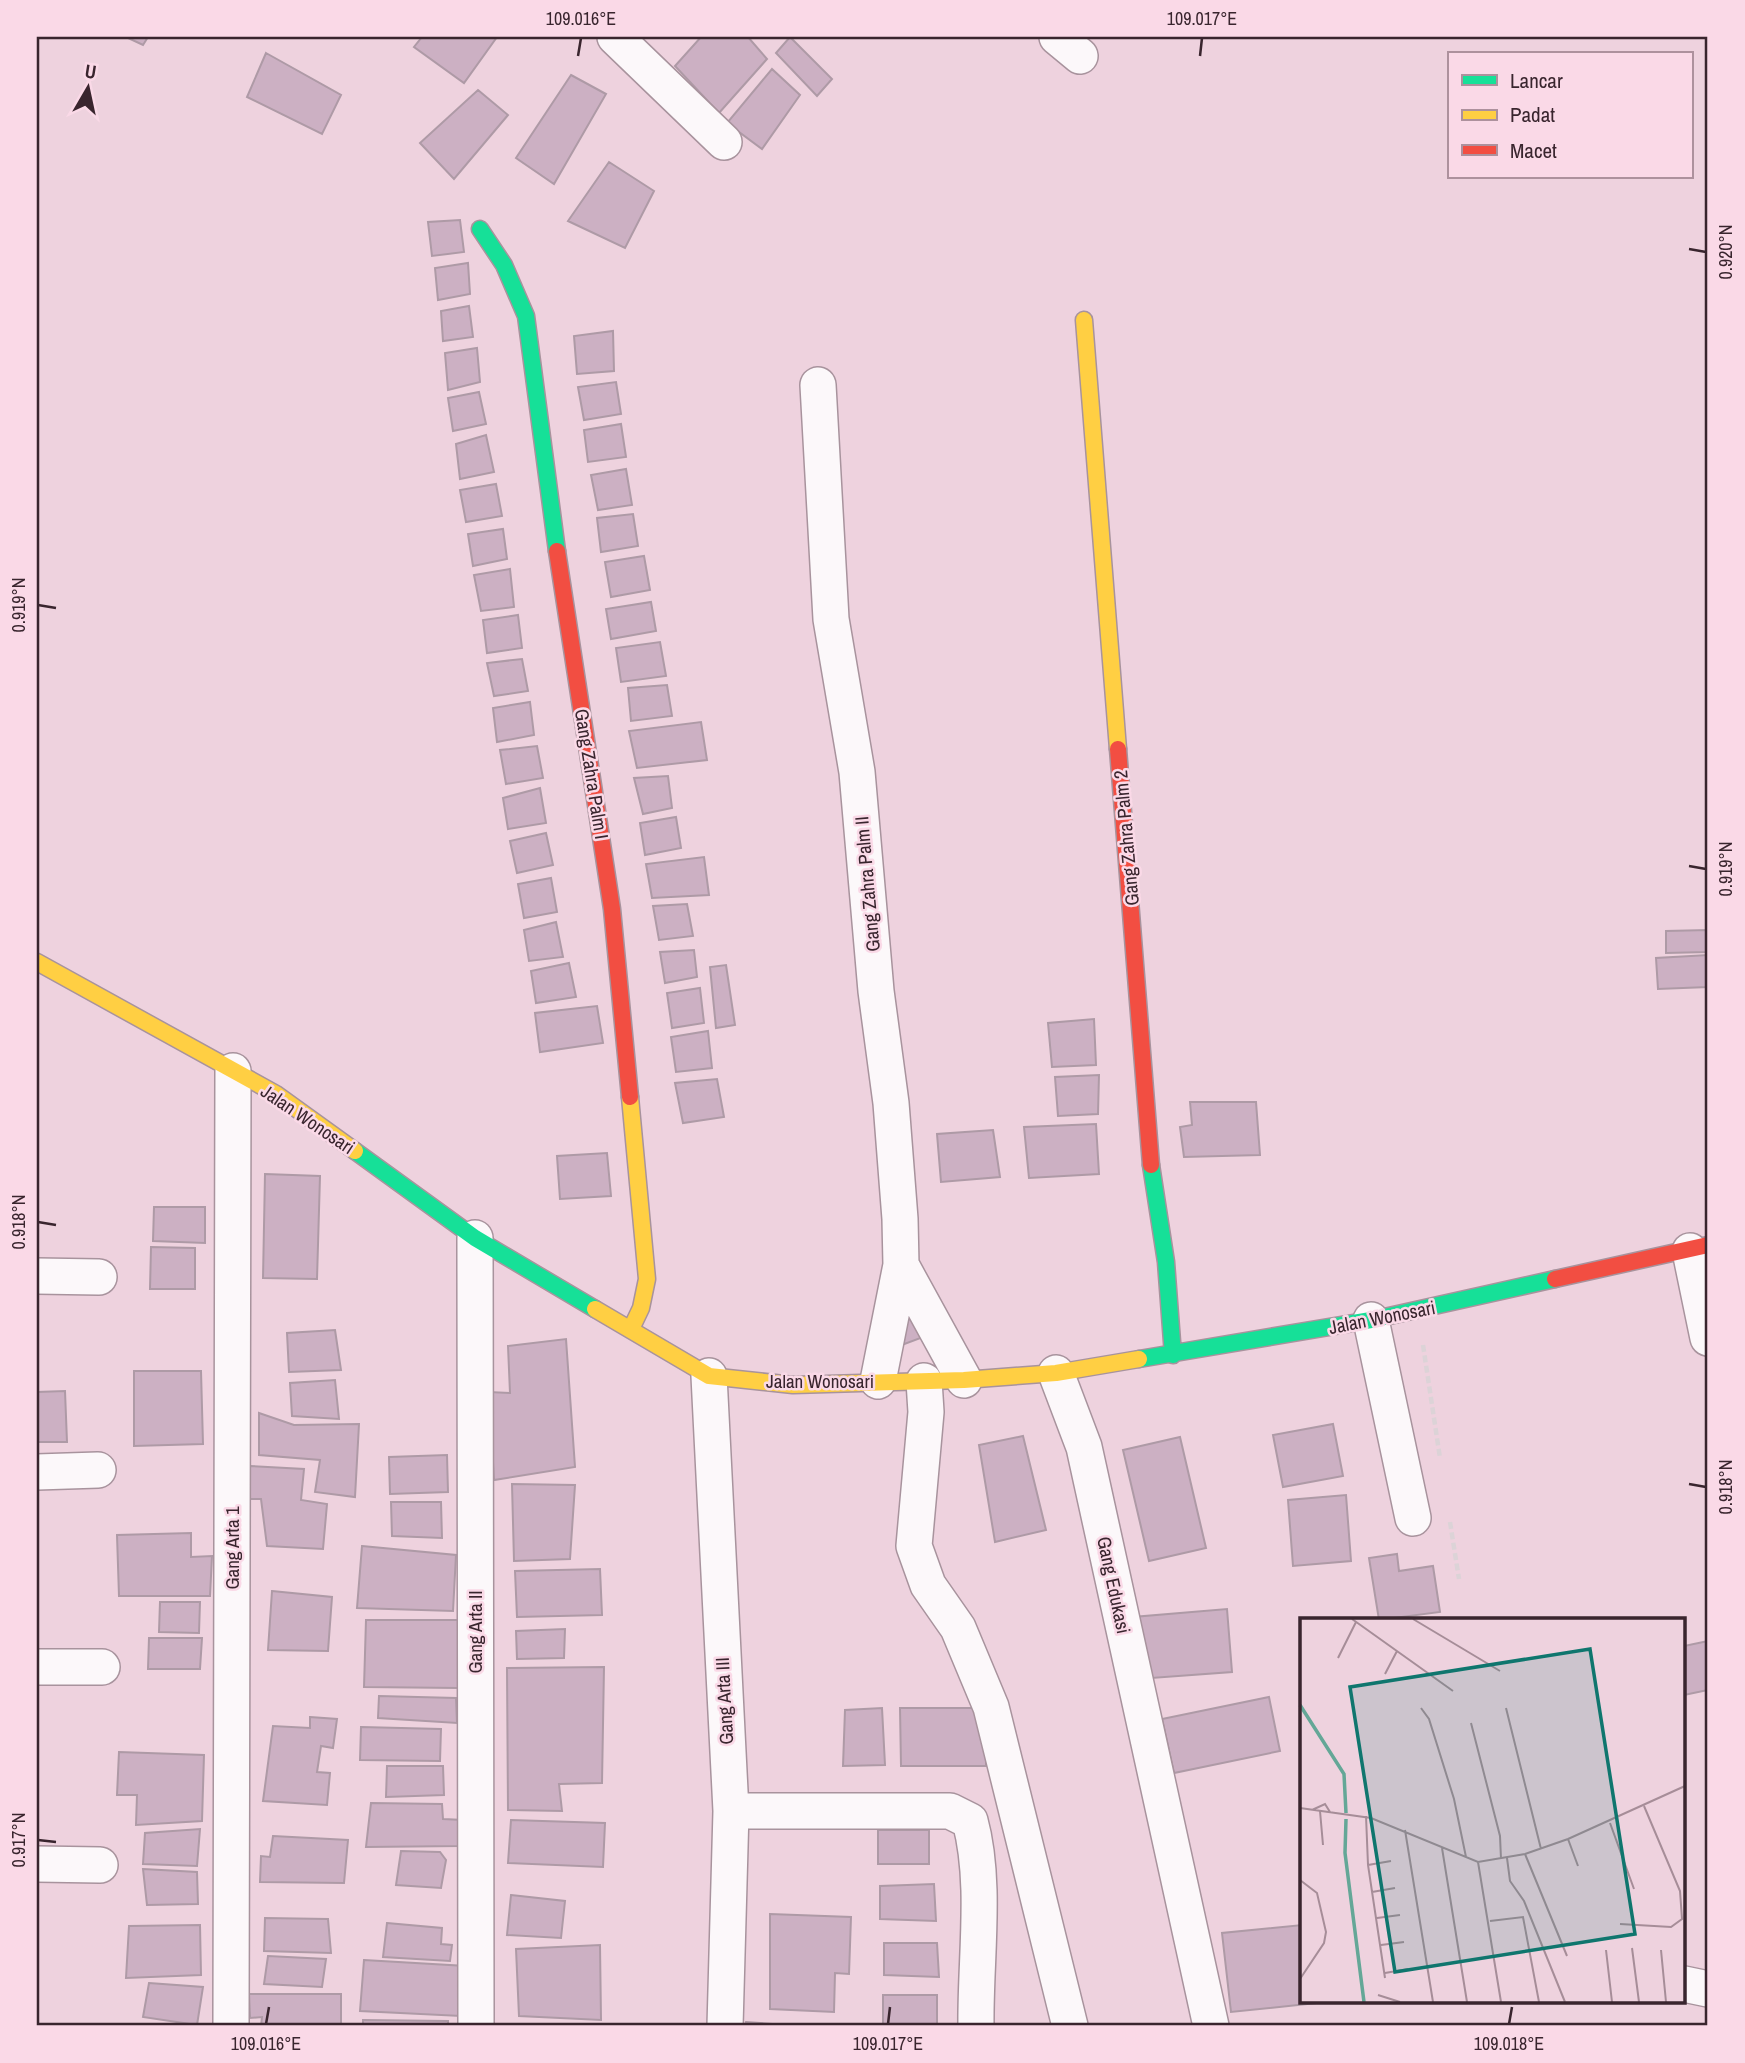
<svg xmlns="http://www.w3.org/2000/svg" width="1745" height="2063" viewBox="0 0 1745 2063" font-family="'Archivo Narrow',sans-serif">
	<rect width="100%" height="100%" fill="#eed2de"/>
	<!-- building -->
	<path fill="#ccb0c3" stroke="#ae9aa6" stroke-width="2" d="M126 37H148L143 45Z
		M422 37H497L464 83 414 47Z
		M701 37H748L767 59 719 113 675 66Z
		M790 37 832 79 817 96 776 53Z
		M266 53 341 95 322 134 247 97Z
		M772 69 800 95 762 149 727 123Z
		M571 75 606 94 554 184 516 158Z
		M478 90 508 115 454 179 420 143Z
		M609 162 654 191 625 248 568 221Z
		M460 220 464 252 432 256 428 222Z
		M468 263 470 294 438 300 435 268Z
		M469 306 473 337 443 341 441 311Z
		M613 331 614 371 577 374 574 336Z
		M477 348 480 382 448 390 445 353Z
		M616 382 621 414 584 420 578 387Z
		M479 392 486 424 453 431 448 398Z
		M621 424 626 457 588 462 584 430Z
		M486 435 494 472 460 479 456 444Z
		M626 469 632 505 598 510 591 475Z
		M496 484 502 516 466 522 460 490Z
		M633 514 638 546 601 552 597 518Z
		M503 529 507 559 473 566 468 534Z
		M644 556 650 590 611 597 605 562Z
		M510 569 514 607 481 611 474 575Z
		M651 602 656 631 611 639 606 609Z
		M518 615 522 648 487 653 483 620Z
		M660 642 666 676 621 682 616 648Z
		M522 659 528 691 494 696 487 663Z
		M667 685 672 716 631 721 628 688Z
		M530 702 534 735 497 742 493 708Z
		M701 722 707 760 637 768 629 731Z
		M537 746 543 778 506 784 500 750Z
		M668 776 672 808 643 814 634 778Z
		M540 788 546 823 508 829 503 798Z
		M676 817 681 848 645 855 640 823Z
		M546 833 553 865 517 873 510 841Z
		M704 857 709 895 652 898 646 864Z
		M551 878 557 912 524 918 518 884Z
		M687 904 693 936 659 940 653 906Z
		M556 922 563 957 529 961 524 930Z
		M1708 930V952L1666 953V931Z
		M694 950 697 977 665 983 660 952Z
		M1708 955V987L1658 989 1656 958Z
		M569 963 576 997 536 1003 531 971Z
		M726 965 735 1025 716 1028 710 967Z
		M700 988 704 1023 672 1028 667 993Z
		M597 1006 603 1043 540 1052 535 1013Z
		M1094 1019 1096 1065 1052 1067 1048 1023Z
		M708 1031 712 1068 676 1072 671 1037Z
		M1099 1075 1098 1114 1058 1116 1055 1077Z
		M717 1079 724 1117 683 1123 675 1083Z
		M1190 1102H1256L1260 1155 1184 1157 1180 1127 1192 1125Z
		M1096 1124 1099 1174 1029 1178 1024 1127Z
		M993 1130 1000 1177 941 1182 937 1134Z
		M607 1153 611 1196 560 1199 557 1156Z
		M265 1174 320 1176 317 1279 263 1278Z
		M154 1207H205V1243L153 1241Z
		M151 1247 195 1248V1289H150Z
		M917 1307 926 1336 899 1346 900 1308Z
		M335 1330 341 1370 289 1372 287 1333Z
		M566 1339 575 1467 494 1480 489 1392 510 1393 508 1346Z
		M134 1371H201L203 1444 134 1446Z
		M335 1380 339 1419 292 1416 290 1383Z
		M65 1391 67 1442H37V1392Z
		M259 1413 294 1425 359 1424 355 1497 315 1492 320 1460 259 1455Z
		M1333 1424 1343 1476 1283 1487 1273 1435Z
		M1023 1436 1046 1530 995 1542 979 1445Z
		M1180 1437 1206 1548 1149 1561 1123 1450Z
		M447 1455 448 1492 390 1494 389 1457Z
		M250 1466 304 1469 301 1500 327 1504 323 1549 267 1546 261 1499H248Z
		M512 1484 575 1485 570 1559 514 1561Z
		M1346 1495 1351 1561 1293 1566 1288 1500Z
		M391 1502H441L442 1538 392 1536Z
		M191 1533V1557L212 1556 210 1596H119L117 1535Z
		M362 1546 456 1555 453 1611 357 1608Z
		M1397 1554 1399 1571 1433 1566 1440 1612 1379 1620 1369 1558Z
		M600 1569 602 1615 517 1617 515 1571Z
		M272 1591 332 1597 328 1651 268 1650Z
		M160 1602H200L199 1633 159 1632Z
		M1227 1609 1232 1672 1138 1679 1133 1617Z
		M366 1620H461L459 1688 364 1687Z
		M565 1629 564 1658 517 1659 516 1631Z
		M149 1638H202L200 1669H148Z
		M1708 1641V1690L1684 1695V1646Z
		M604 1667 602 1783 559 1784 562 1811 508 1810 507 1668Z
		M379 1696 456 1698 457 1723 378 1718Z
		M1269 1697 1280 1751 1174 1773 1162 1719Z
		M882 1708 885 1765 843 1766 845 1710Z
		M900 1708H986V1766H901Z
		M310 1717 337 1719 333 1748 321 1746 317 1772 330 1773 327 1805 263 1801 273 1726 310 1728Z
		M361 1727 441 1729 440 1761 360 1760Z
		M119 1752 204 1755 202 1821 136 1825 137 1795H117Z
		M387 1766H443L444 1795 386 1797Z
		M371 1803 442 1804 443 1819 463 1820 460 1846 366 1847Z
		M511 1820 605 1823 603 1867 508 1863Z
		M200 1829 197 1866 143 1864 145 1833Z
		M878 1830H929V1864H878Z
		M273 1836 348 1840 344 1883 260 1882 261 1856 270 1857Z
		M401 1851 440 1852 446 1860 441 1888 396 1885Z
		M143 1869 197 1872 198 1904 147 1905Z
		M934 1884 936 1921 880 1919V1886Z
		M511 1895 565 1901 561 1938 507 1935Z
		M770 1914 851 1917 849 1974 835 1973 834 2012 770 2009Z
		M265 1918 328 1919 331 1953 264 1951Z
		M387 1923 442 1928 441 1944 452 1945 450 1961 383 1957Z
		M200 1925 201 1975 126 1978 129 1926Z
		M1302 1925V2002H1326L1231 2012 1222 1933Z
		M884 1943H937L939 1977 884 1975Z
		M600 1945 601 2020 519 2016 516 1949Z
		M268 1956 326 1959 322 1987 264 1984Z
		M364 1960 466 1966 461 2016 360 2011Z
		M149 1983 203 1987 197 2025 143 2017Z
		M249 1994H341V2026H261L262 2017 250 2018Z
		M883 1995H937V2026H883Z
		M363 2020 448 2021V2026H363Z
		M746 2022 800 2026H745Z"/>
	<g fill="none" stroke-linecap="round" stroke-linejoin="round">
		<!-- street casing -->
		<g stroke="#a8939d" stroke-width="38">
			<path id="street" d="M615 37 724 142
				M1057 37 1080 56
				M818 385 831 619 857 772 876 991 891 1103 900 1219 901 1265 878 1381
				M475 1238 476 2026
				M1690 1251 1708 1338
				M901 1265 964 1380
				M37 1276 99 1277
				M1371 1320 1413 1518
				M1056 1373 1084 1447 1211 2026
				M709 1376 731 1811 725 2026
				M924 1381 926 1412 914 1546 928 1585 958 1628 991 1707 1070 2026
				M37 1472 98 1470
				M37 1667H102
				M731 1811H950L970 1821C987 1883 975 1961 976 2026
				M37 1864 100 1865
				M1684 1984 1708 1989
				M231 2026 233 1071"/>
		</g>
		<!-- fast casing -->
		<g stroke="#a8939d" stroke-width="19">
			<path id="fast" d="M480 229 504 265 526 316 557 551
				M355 1151 475 1238 595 1309
				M1151 1165 1166 1262 1173 1355
				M1139 1359 1371 1320 1555 1279"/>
		</g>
		<!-- slow casing -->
		<g stroke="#a8939d" stroke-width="19">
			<path id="slow" d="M1084 320 1118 749
				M37 962 276 1094 355 1151
				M630 1097 647 1279 641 1308 631 1329
				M595 1309 709 1376 793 1385 964 1380 1056 1373 1139 1359"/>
		</g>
		<!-- jam casing -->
		<g stroke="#a8939d" stroke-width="19">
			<path id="jam" d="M557 551 612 909 630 1097
				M1118 749 1151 1165
				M1555 1279 1708 1245"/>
		</g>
		<!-- path -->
		<path stroke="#dcd3d7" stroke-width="4.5" stroke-dasharray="7 3.5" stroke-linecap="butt" d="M1423 1345 1440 1458
			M1450 1522 1459 1579"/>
		<!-- street -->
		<use href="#street" stroke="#fcf8fa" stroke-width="35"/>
		<!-- fast -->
		<use href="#fast" stroke="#16e098" stroke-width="16"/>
		<!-- slow -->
		<use href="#slow" stroke="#ffcf43" stroke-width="16"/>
		<!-- jam -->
		<use href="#jam" stroke="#f24e42" stroke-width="16"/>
	</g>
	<!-- ticks -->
	<path fill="none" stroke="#39252e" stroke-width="2.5" d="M578 56 581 38M1200 56 1202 38M1689 249 1706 252M38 605 56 608M1689 866 1706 869M38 1222 56 1225M1689 1484 1706 1487M38 1840 56 1842M266 2024 269 2007M888 2024 890 2007M1509 2024 1512 2007"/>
	<g text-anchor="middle" stroke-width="5" stroke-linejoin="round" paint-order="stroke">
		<!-- street labels -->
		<g font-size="19" fill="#39252e" stroke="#fad9e7">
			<text transform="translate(592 774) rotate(81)" y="7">Gang Zahra Palm I</text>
			<text transform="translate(1126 838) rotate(-95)" y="7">Gang Zahra Palm 2</text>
			<text transform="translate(867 884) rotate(-95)" y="7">Gang Zahra Palm II</text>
			<text transform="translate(308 1119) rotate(34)" y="7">Jalan Wonosari</text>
			<text transform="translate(1382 1317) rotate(-11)" y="7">Jalan Wonosari</text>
			<text x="820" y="1388">Jalan Wonosari</text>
			<text transform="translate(232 1548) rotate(-90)" y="7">Gang Arta 1</text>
			<text transform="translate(1114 1585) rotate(78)" y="7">Gang Edukasi</text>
			<text transform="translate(475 1632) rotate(-90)" y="7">Gang Arta II</text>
			<text transform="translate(724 1701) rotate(-93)" y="7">Gang Arta III</text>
		</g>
	</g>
	<!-- overview -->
	<g transform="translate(1300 1618)">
		<rect width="385" height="385" fill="#eed2de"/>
		<path fill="none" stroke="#64a797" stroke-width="3.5" d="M0 87 44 156 46 195M46 201 45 235 64 384"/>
		<path fill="none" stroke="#a68d98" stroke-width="2" d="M52 1 153 73M113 1 200 53M38 40 56 4M85 56 97 33M121 90 129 101 154 181 166 239M206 90 241 231M171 105 200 218 201 241M0 190 71 200 178 244 225 236 268 221 385 168M12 192 25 186 30 194M20 193 23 227M66 198 68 247 85 360M310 205 334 271M105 212 133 384M268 221 278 248M142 230 167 384M225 236 267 338M207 240 210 263 224 283 265 384M178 244 201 384M68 247 91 243M0 262 17 275 26 314 24 325 0 361M72 274 95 270M77 300 100 297M190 303 223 299 239 384M320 306 371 309 382 301 380 273 344 188M81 327 104 324M332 330 339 384M306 332 312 384M361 332 366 384M85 355 108 351M78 377 100 384"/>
		<path fill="#0f766e" fill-opacity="0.15" stroke="#0f766e" stroke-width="3.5" d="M290 31 335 316 95 354 50 69Z"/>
		<rect width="385" height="385" fill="none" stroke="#39252e" stroke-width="3.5"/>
	</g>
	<!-- border -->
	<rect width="1745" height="2063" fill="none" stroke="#fad9e7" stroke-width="77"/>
	<!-- legend -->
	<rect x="1448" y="52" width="245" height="126" fill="#fad9e7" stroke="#ad919d" stroke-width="2"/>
	<rect x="1462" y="75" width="35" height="10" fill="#16e098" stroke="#ad919d" stroke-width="2"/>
	<text x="1510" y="88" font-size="21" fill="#39252e">Lancar</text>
	<rect x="1462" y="110" width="35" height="10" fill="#ffcf43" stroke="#ad919d" stroke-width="2"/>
	<text x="1510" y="122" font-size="21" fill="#39252e">Padat</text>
	<rect x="1462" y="145" width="35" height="10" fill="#f24e42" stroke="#ad919d" stroke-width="2"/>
	<text x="1510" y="158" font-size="21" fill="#39252e">Macet</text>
	<!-- north arrow -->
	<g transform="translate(88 88) rotate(9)" stroke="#fad9e7" stroke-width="5" paint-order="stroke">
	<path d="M0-5L12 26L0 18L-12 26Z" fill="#39252e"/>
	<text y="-10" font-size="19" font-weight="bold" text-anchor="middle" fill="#39252e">U</text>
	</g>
	<rect x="38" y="38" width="1668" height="1986" fill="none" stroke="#39252e" stroke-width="2.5"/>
	<g font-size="18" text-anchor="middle" fill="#39252e">
		<text x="581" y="25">109.016°E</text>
		<text x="1202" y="25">109.017°E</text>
		<text transform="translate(1726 252) rotate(-90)" y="6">0.920°N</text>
		<text transform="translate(19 605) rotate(-90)" y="6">0.919°N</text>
		<text transform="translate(1726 869) rotate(-90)" y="6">0.919°N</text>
		<text transform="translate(19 1222) rotate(-90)" y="6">0.918°N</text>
		<text transform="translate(1726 1487) rotate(-90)" y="6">0.918°N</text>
		<text transform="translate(19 1840) rotate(-90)" y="6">0.917°N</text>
		<text x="266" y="2050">109.016°E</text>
		<text x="888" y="2050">109.017°E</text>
		<text x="1509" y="2050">109.018°E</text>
	</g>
</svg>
